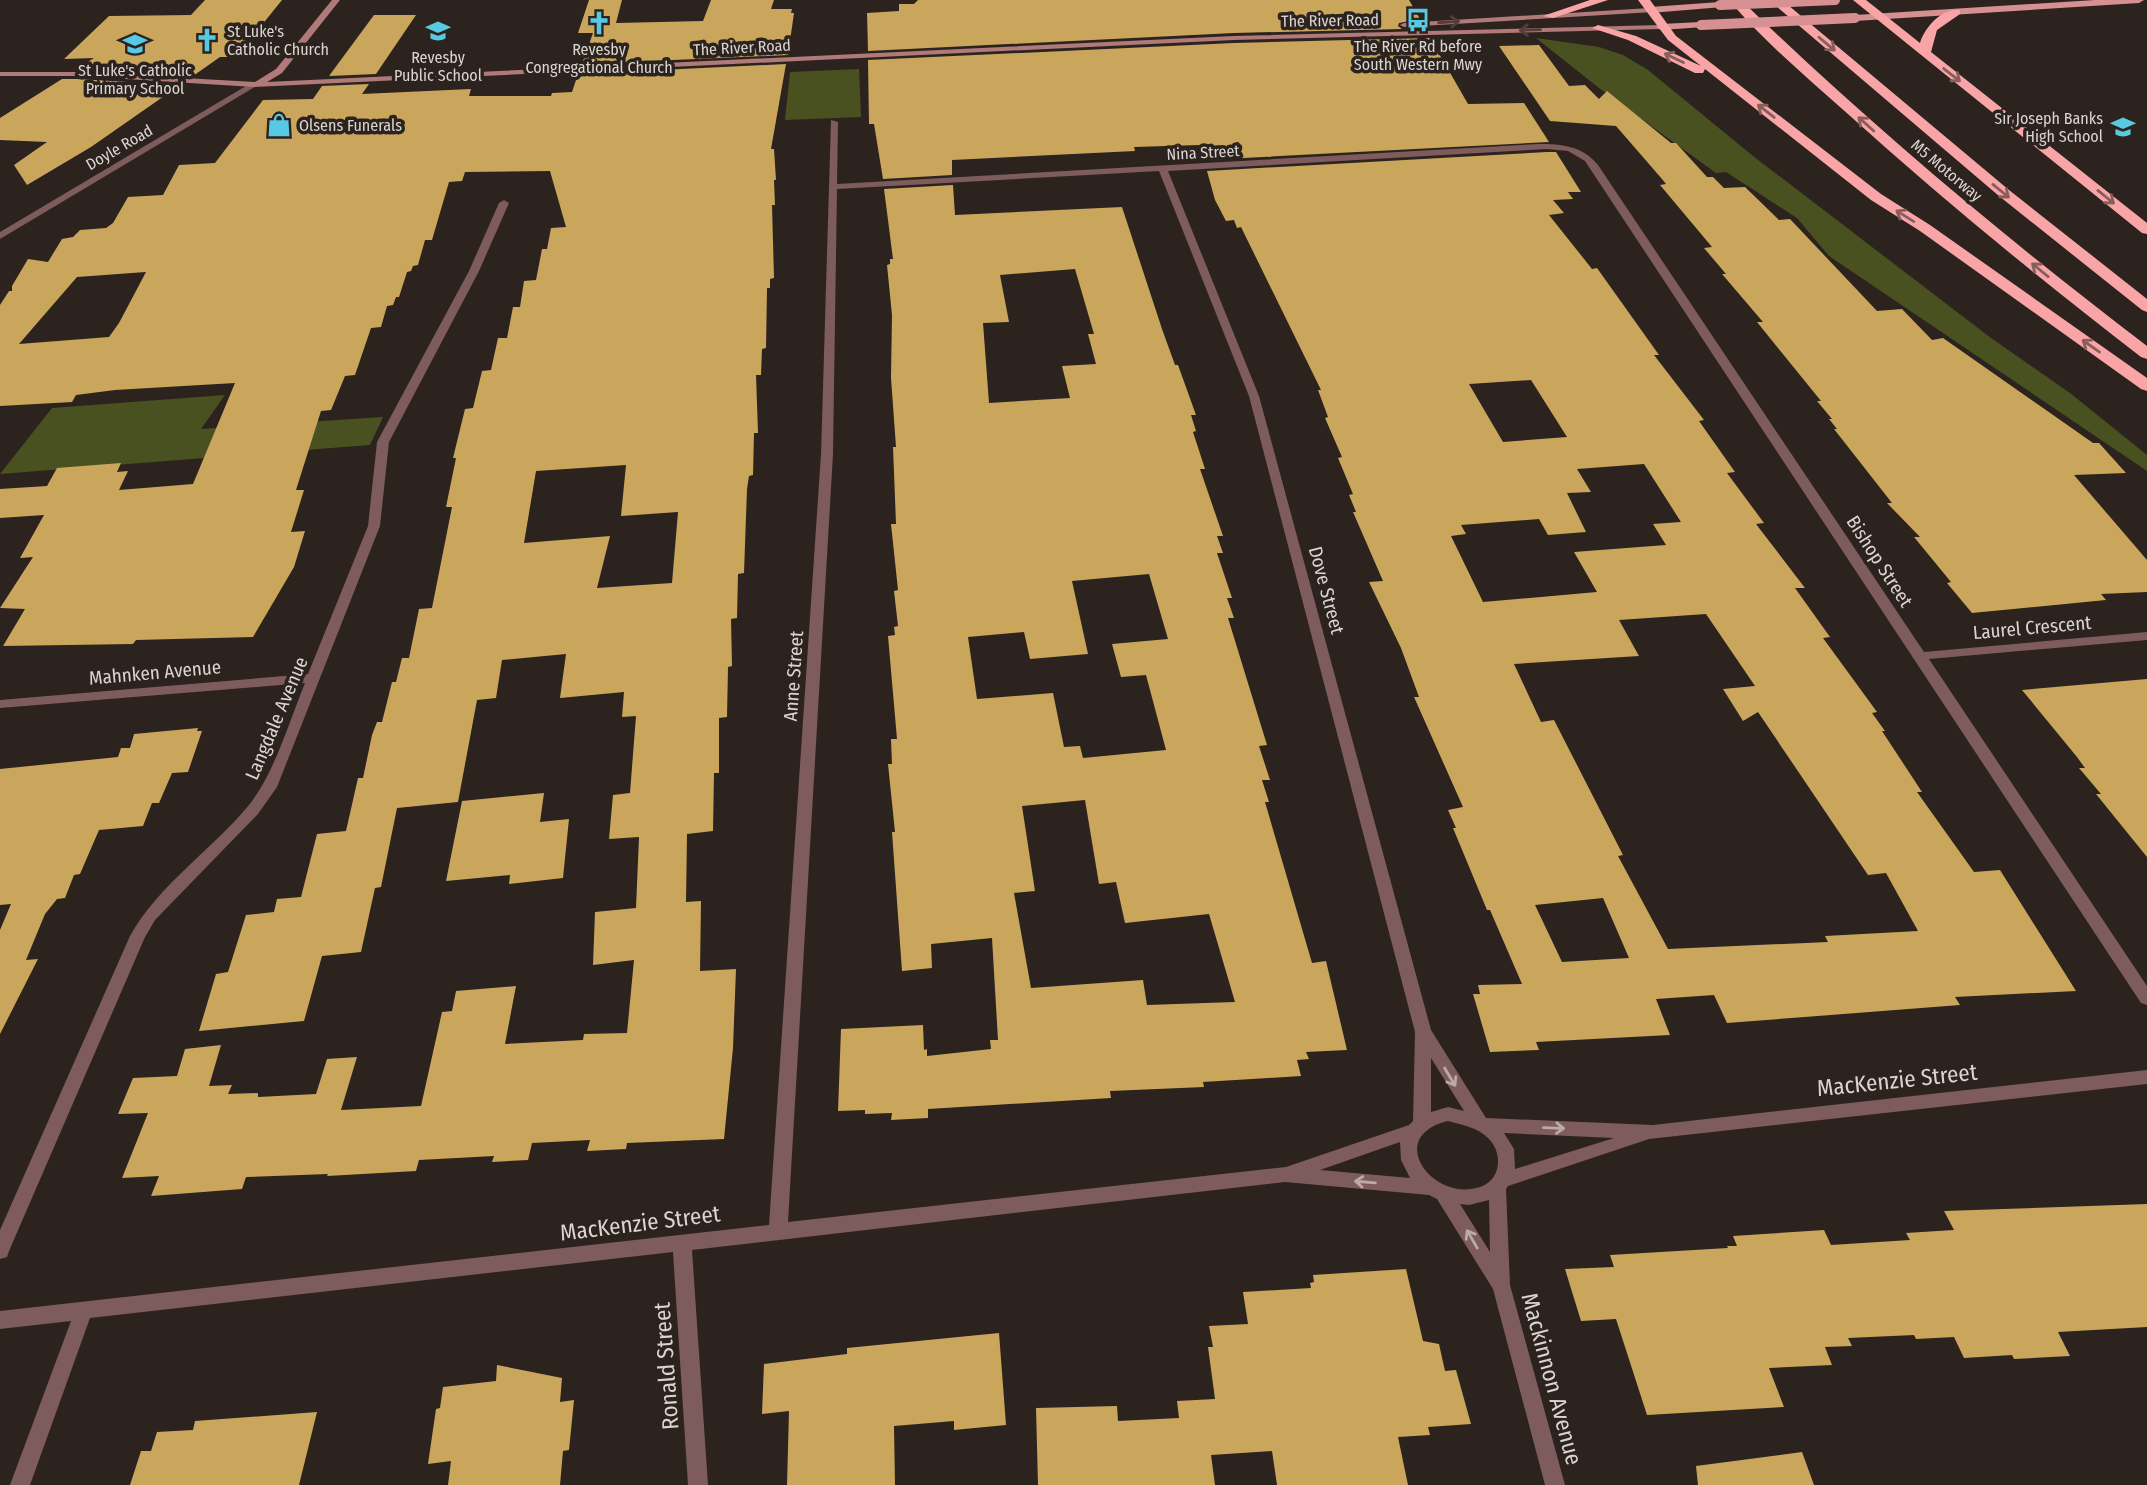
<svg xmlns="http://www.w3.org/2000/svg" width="2147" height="1485" viewBox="0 0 2147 1485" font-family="'Fira Sans Condensed',sans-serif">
	<rect width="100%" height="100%" fill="#2c231e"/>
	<!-- green -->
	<path fill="#4a5120" d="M1536 38 1599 47 1623 55 1648 70 1753 156 1991 338 2070 393 2147 455V471L1829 256 1797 218 1726 172 1716 173 1599 88Z
		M859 69 861 117 785 120 790 72Z
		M225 395 201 429 383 417 370 445 0 474 52 408Z"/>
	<!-- building -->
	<path fill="#caa65d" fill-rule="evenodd" d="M205 0H282L244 47 231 57H220L193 76 76 69 94 58 64 59 109 16 191 15Z
		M589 0H622L616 23 703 21 711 0H774L771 9H792L791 13H794L788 55 582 64 593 33H578Z
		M918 0H1409L1420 19 1399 23 1398 26 1402 29 1234 33 868 51 867 13 899 11V4H914Z
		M374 15H416L376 74 329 76Z
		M1430 38 1468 104 1524 103 1549 142 1205 160 1200 145 1134 147 1135 151 952 160V175L883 179 874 124H869L868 60 1234 43Z
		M1539 45 1569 86 1585 85 1599 99 1607 91 1671 143H1676L1707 177H1713L1724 188 1745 187 1779 220 1790 219 1877 311 1902 309 1932 340 1943 338 2093 443H2099L2126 473 2074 475 2147 560V592L2101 594 2106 600 1972 613 1947 583 1951 582 1914 537H1920L1887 503H1892L1834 429H1837L1829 419H1832L1817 401H1821L1757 322H1763L1722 274H1726L1704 248 1712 247 1660 185 1666 184 1662 179 1616 126 1550 121 1499 46Z
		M786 64 771 149H774L776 180H774L775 205H772L774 278 770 279V288H767L766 348 762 349 761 375H756L758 433H754L753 475 749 476 747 489 744 573 738 574 737 618 731 619 732 666 728 667 727 717 719 718V773H714L713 831 687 834 686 902 701 901 700 971 736 969 733 1048 724 1139 627 1143 626 1149 587 1151 590 1140 532 1143 528 1160 492 1162 494 1156 419 1160 416 1171 327 1176 328 1174 246 1177 242 1189 151 1196 159 1176 122 1178 148 1113 118 1114 133 1078 177 1076 185 1049 221 1045 209 1086 232 1085 228 1094 258 1093V1097L316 1094 327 1059 357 1057 341 1110 421 1106 442 1012 452 1011 456 991 516 986 505 1044 583 1040 584 1034 627 1033 634 960 593 965 595 912 636 908 639 837 609 839 613 795 630 793 636 716 622 717 624 692 560 698 566 654 502 660 496 698 477 700 458 802 397 808 381 887 375 888 361 952 322 956 304 1021 199 1031 216 974 228 972 246 915 274 912 277 899 301 897 317 834 346 831 358 778H363L372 735 377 722H382L392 682H396L402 658H409L419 609 432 608 452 507H446L456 458H453L465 409 473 408 482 371 491 370 498 338H507L513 307H520L524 281 536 280 542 249H547L551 228 566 227 550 171 465 172 462 181 449 182 432 240H425L418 265 413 266 411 271 407 272 399 297H396L393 305 387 306 381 327 371 328 355 375 345 376 331 410 321 411 296 490H304L291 532 305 531 294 567 253 637 136 640 133 644 3 646 25 609 0 608 33 557 20 558 44 515 0 518V489L47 486 57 468 121 463 117 472 128 471 119 490 193 484 235 383 115 390 76 395 72 402 0 406V305L9 291H12V286L28 259 48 262 62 239 73 237 80 230 106 228 113 223 128 197 163 195 179 165 215 163 263 100 313 99 322 86 369 84 362 94 471 89 469 96H551L552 93 572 92 578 74ZM146 272 119 323 109 337 19 344 77 277ZM626 465 621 516 678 512 672 583 597 588 610 536 524 543 536 471Z
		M62 79H77L180 85 91 147 27 185 14 165 47 142 0 140V118Z
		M1547 152H1556L1581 192H1568L1573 199 1553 200 1564 213 1549 215 1592 269 1597 268 1659 355H1654L1704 420 1699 421 1735 472 1727 473 1764 523 1756 524 1805 588H1795L1830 637 1823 638 1877 712 1872 713 1885 731H1882L1922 792H1917L1974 872 2000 870 2076 991 1955 997 1960 1005 1727 1023 1714 995 1656 999 1670 1035 1536 1042 1539 1050 1490 1052 1473 994H1480L1478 985 1522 984 1490 910H1487L1453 828H1456L1448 810 1463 807 1414 697H1419L1401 648 1369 582 1383 581 1353 512H1356L1349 495 1353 494 1338 458 1342 457 1325 418 1328 417 1318 390H1321L1241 227 1237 228 1234 220 1226 221 1215 200 1207 171ZM1531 380 1567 437 1503 442 1469 384ZM1644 464 1681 522 1653 524 1666 545 1574 552 1597 592 1483 602 1451 536 1466 534 1461 525 1539 519 1548 535 1586 532 1567 493 1591 492 1577 469ZM1706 614 1755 686 1723 689 1743 721 1758 712 1868 875 1886 873 1918 931 1825 936 1828 942 1668 949 1618 856 1623 855 1554 720 1541 722 1514 664 1639 656 1619 620ZM1603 898 1629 958 1562 962 1535 905Z
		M953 185 955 215 1122 207 1162 329 1175 365H1178L1196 415H1191L1196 431 1193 432 1205 469H1200L1223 536H1217L1223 553H1217L1232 598H1227L1234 618H1228L1267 745 1259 746 1270 780H1262L1269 802H1265L1312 963 1326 961 1347 1050 1306 1052 1309 1059 1297 1060 1301 1076 1203 1082 1204 1087 1110 1091 1111 1098 928 1109V1118L891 1120 892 1113 865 1114V1110L838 1111 841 1029 923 1025 924 1050 927 1049V1056L991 1049 990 1040H998L992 938 931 944 932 968 902 971 892 832H895L888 764H892L891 739H897L888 636 895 635 894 627 898 626 894 591 898 590 891 524H896L893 447H896L891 378 892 315 887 265 890 264V259H893L884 189ZM1075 269 1094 334H1088L1096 364 1062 366 1070 398 989 403 983 323 1009 322 1000 275ZM1149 574 1168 639 1112 644 1121 677 1146 675 1166 750 1083 758 1080 746 1064 747 1053 693 977 699 968 637 1024 632 1030 659 1088 654 1072 581ZM1085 800 1099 884 1116 882 1125 923 1209 914 1235 1002 1147 1005 1143 980 1031 988 1014 893 1035 891 1022 806Z
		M2147 679V857L2096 794H2101L2079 768H2085L2077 757 2022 690Z
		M198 728 197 731H202L188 772 172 773 159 803H152L143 826 99 830 80 874 74 875 65 898 57 899 45 914 26 960 38 959 0 1034V930L11 904 0 905V769L118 757 121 748H130L134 734Z
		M544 793 540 822 569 819 563 878 509 884 510 875 446 881 462 801Z
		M2147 1204V1327L2058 1332 2070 1356 2014 1359 2012 1355 1964 1358 1954 1337 1916 1339 1914 1335 1848 1338 1852 1346 1825 1347 1832 1365 1769 1368 1784 1407 1647 1415 1616 1319 1581 1321 1565 1269 1614 1267 1610 1255 1728 1248 1727 1246H1737L1733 1236 1824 1230 1831 1245 1910 1240 1906 1233 1954 1230 1944 1211Z
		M1406 1269 1423 1341 1439 1344 1445 1371 1456 1370 1471 1424 1428 1427 1430 1435 1398 1437 1408 1485H1277L1272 1451 1211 1455 1215 1485H1038L1036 1408 1117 1406 1118 1421 1179 1418 1177 1401 1215 1399 1208 1347H1213L1209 1326 1248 1324 1243 1292 1311 1288 1310 1283 1314 1282 1313 1275Z
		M999 1333 1006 1425 954 1430V1421L894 1426 895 1485H787L789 1411 762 1414 764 1364 847 1354V1348Z
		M497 1365 562 1378 560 1402 574 1400 569 1450 563 1451 560 1485H448L451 1461 428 1464 436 1409 440 1408 443 1387 496 1381Z
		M317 1412 299 1485H130L141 1451H151L157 1432 193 1430 195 1421Z
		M1802 1452 1814 1485H1698L1696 1466Z"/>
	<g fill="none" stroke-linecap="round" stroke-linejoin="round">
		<!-- minor -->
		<path fill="#7e5b5c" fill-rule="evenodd" d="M831 120 838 122 837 184 1539 144C1562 144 1583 146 1598 165L1924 652 2147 632V640L1929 659 2147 986V1005L2141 1003 1585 161 1568 151 1547 149 1168 171 1259 396 1431 1030 1486 1118 1653 1125 2147 1070V1084L1649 1139 1508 1186 1506 1189 1510 1285 1565 1485H1545L1493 1289 1437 1199 1429 1195 1285 1182 692 1250 708 1485H688L673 1252 90 1318 30 1485H10L71 1321 0 1329V1311L769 1225 821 454ZM1159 171 1249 396 1415 1032 1413 1121 1409 1125 1286 1167 788 1222 833 454 837 189ZM1431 1058 1464 1111 1448 1107 1431 1112ZM1448 1121C1462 1125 1477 1127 1488 1138 1503 1152 1502 1180 1480 1187 1432 1203 1384 1136 1448 1121ZM1504 1133 1614 1138 1515 1169 1514 1149ZM1400 1142 1401 1160 1410 1178 1320 1170ZM1489 1200 1490 1252 1460 1204 1469 1205Z
			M504 200 509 203 479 271 389 442 380 526 277 787 258 814 155 920 145 937 9 1251 7 1257 0 1259V1230L130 936C159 884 212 850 249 805 275 772 289 722 305 683L0 708V700L308 674 368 526 377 442 469 271 499 203Z"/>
		<!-- tertiary -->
		<path fill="#7e5b5c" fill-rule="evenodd" d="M251 83 258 85 0 239V232Z"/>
		<!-- secondary -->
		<path fill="#b0797a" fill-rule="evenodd" d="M332 0H340L282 73 267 82 1234 36 1661 25 1665 27 1661 29 1234 40 254 87 77 76H0V72H77L255 82 276 69Z
			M1650 8H1653V12L1404 27 1400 25 1404 23Z"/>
		<!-- primary -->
		<path fill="#d69092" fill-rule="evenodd" d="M2095 0H2144L2139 3 1855 21 1850 18 1855 15Z
			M1720 2 1723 3V7L1650 13 1645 10 1650 7Z
			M1701 22 1704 23V27L1661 30 1656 27 1661 24Z"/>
		<!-- motorway -->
		<path fill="#f9a5a7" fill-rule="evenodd" d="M1590 0H1608L1553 18 1543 16Z
			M1638 0H1650L1676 36 1881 194 1930 225 2147 378V391L2141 389 1920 231 1871 200 1705 69 1703 73H1695L1628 40 1592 28 1598 25 1636 36 1701 66 1668 40Z
			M1729 0H1741C1869 124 2005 238 2147 346V359L2141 357C2041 280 1943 200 1849 115 1809 79 1764 42 1729 0Z
			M1769 0H1782L2009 190 2147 299V312L2142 310 1999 196Z
			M1853 0H1866L1920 43C1925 27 1942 8 1960 10V14L1937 30 1931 52 2147 223V234L2142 233Z"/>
		<!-- primary-bridge -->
		<path stroke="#d69092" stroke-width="10" d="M1720 5 1835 0
			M1701 25 1855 18"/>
	</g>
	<!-- one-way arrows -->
	<defs><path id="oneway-shaft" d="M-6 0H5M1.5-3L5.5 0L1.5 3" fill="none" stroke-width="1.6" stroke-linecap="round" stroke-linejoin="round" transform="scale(1.75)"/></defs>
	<g stroke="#543d3a">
		<use href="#oneway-shaft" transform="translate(1449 22) rotate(-4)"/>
		<use href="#oneway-shaft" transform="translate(1530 30) rotate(178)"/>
	</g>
	<g stroke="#885e5c">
		<use href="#oneway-shaft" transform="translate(1827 44) rotate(40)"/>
		<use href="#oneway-shaft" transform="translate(1674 58) rotate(-154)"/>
		<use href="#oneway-shaft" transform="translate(1952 75) rotate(38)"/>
		<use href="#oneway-shaft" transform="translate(1766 111) rotate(-142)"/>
		<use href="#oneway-shaft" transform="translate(1866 124) rotate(-138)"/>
		<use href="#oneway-shaft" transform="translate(2001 191) rotate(39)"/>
		<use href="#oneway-shaft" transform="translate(2106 197) rotate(39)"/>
		<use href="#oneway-shaft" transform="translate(1905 216) rotate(-148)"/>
		<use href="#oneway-shaft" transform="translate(2040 270) rotate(-141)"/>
		<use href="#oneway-shaft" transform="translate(2091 346) rotate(-145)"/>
	</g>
	<g stroke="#baaaa9">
		<use href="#oneway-shaft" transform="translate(1450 1077) rotate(59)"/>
		<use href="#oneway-shaft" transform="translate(1554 1128) rotate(2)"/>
		<use href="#oneway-shaft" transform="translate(1365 1182) rotate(-175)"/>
		<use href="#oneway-shaft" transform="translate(1472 1239) rotate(-120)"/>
	</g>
	<!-- icons -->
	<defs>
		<g id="bus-bare" transform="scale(1.89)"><path d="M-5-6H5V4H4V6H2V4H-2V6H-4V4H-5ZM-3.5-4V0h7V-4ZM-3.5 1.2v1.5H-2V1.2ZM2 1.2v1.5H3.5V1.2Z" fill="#57c9e2" stroke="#2c231e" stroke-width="2.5" paint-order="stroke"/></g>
		<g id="church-bare" transform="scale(1.89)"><path d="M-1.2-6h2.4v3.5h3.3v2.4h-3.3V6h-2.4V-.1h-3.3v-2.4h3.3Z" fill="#57c9e2" stroke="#2c231e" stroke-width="2.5" paint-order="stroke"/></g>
		<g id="school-bare" transform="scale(1.89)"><path d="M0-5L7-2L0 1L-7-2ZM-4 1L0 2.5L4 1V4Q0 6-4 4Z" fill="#57c9e2" stroke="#2c231e" stroke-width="2.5" paint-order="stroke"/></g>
		<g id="shop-bare" transform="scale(1.89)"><path d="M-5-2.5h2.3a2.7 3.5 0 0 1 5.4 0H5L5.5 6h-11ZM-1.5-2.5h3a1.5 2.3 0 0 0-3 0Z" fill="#57c9e2" stroke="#2c231e" stroke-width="2.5" paint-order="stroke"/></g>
	</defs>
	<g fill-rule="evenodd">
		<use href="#bus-bare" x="1418" y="20"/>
		<use href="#church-bare" x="599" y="23"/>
		<use href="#school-bare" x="438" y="31"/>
		<use href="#church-bare" x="207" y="40"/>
		<use href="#school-bare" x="135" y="44"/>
		<use href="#shop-bare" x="279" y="125"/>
		<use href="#school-bare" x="2123" y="127"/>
	</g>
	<g text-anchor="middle" stroke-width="7" stroke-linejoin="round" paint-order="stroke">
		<!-- far-street labels -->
		<g font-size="16" fill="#dbd5d2" stroke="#2c231e">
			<text transform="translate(1330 20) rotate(-1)" y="6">The River Road</text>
			<text transform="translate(742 47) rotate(-3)" y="6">The River Road</text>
			<text transform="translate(119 147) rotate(-30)" y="6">Doyle Road</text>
			<text transform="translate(1203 152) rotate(-3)" y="6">Nina Street</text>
			<text transform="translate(1947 170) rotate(40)" y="6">M5 Motorway</text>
		</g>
		<!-- far-poi labels -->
		<g font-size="16" fill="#dbd5d2" stroke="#2c231e">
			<text x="227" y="37" text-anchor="start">St Luke's<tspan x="227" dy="18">Catholic Church</tspan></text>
			<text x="1418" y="52">The River Rd before<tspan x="1418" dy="18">South Western Mwy</tspan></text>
			<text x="599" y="55">Revesby<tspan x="599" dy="18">Congregational Church</tspan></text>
			<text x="438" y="63">Revesby<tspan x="438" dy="18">Public School</tspan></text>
			<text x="135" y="76">St Luke's Catholic<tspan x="135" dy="18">Primary School</tspan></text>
			<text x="2103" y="124" text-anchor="end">Sir Joseph Banks<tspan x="2103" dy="18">High School</tspan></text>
			<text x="299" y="131" text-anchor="start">Olsens Funerals</text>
		</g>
		<!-- street labels -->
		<g font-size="19" fill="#dbd5d2" stroke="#2c231e">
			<text transform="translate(1880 561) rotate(57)" y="7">Bishop Street</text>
			<text transform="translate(1327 590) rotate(75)" y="7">Dove Street</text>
			<text transform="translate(2032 627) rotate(-5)" y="7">Laurel Crescent</text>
			<text transform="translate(155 672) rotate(-5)" y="7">Mahnken Avenue</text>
			<text transform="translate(793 676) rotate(-86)" y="7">Anne Street</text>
			<text transform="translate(276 718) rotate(-67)" y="7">Langdale Avenue</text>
		</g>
		<!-- near-street labels -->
		<g font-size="23" fill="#dbd5d2" stroke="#2c231e">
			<text transform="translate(1897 1080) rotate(-6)" y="8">MacKenzie Street</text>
			<text transform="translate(640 1223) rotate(-7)" y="8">MacKenzie Street</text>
			<text transform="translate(666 1366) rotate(-94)" y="8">Ronald Street</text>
			<text transform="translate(1552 1379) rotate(75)" y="8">Mackinnon Avenue</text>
		</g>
	</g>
</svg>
